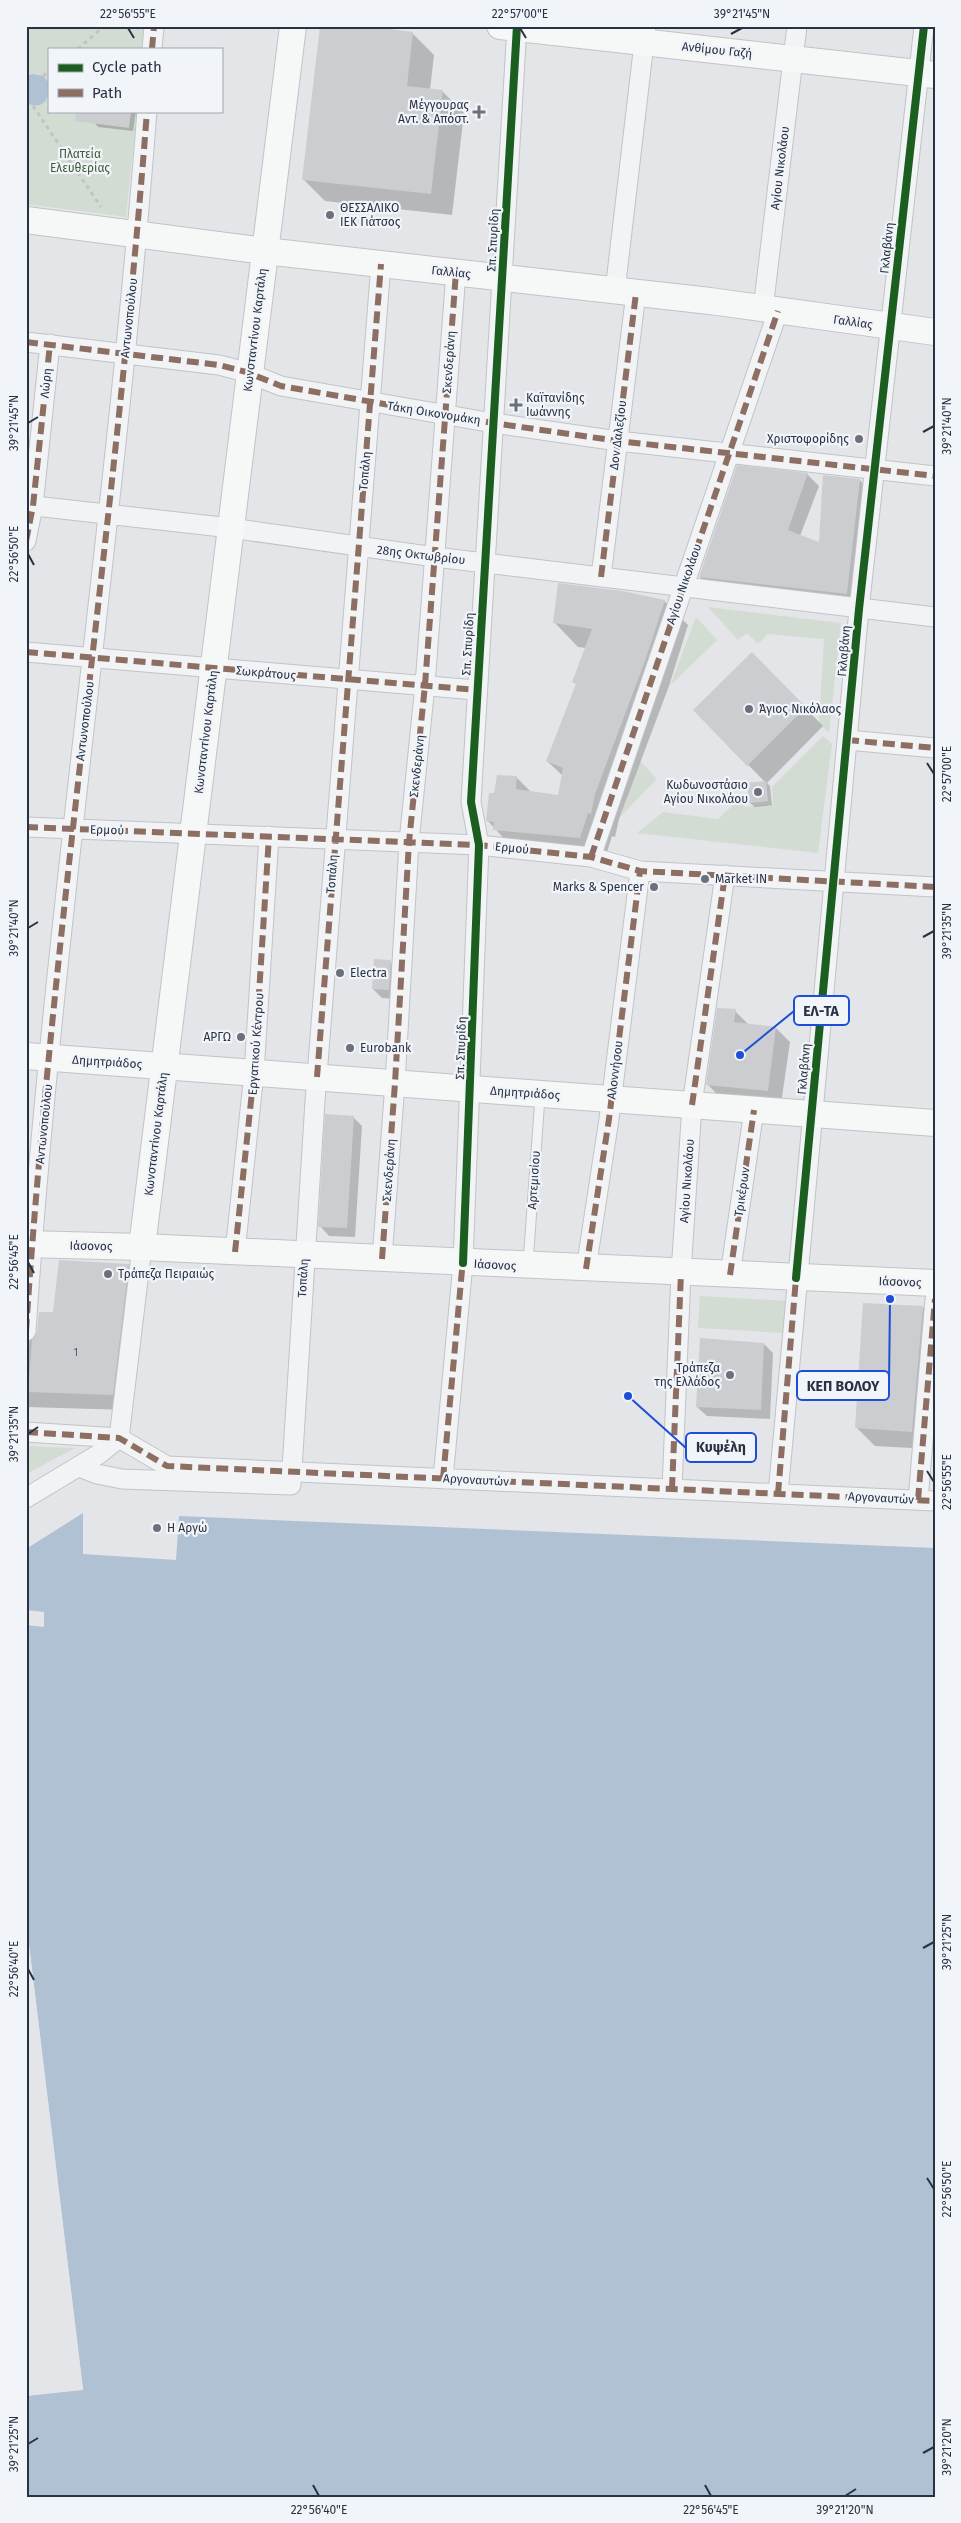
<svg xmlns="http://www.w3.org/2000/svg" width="961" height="2523" viewBox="0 0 961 2523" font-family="'Fira Sans',sans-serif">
	<rect width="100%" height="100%" fill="#e3e5e8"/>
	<!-- green -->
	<path fill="#d3dcd3" d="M26 26H145L142 49H49V111H137L126 217 26 204Z
		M708 607 841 623 829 733 819 723 824 639 768 634 758 644 747 633 738 640Z
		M696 617 717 640 670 686Z
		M823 736 832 744 818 853 637 833 663 812 718 819 743 796 745 807 773 804 772 787Z
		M640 761 657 779 620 817Z
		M700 1296 787 1301 785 1333 698 1328Z
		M26 1446 75 1448 26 1474Z"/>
	<!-- water -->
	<path fill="#b1c1d4" d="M33 74 43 76 49 83C49 98 45 111 26 103V76Z
		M83 1513V1554L176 1560 179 1516 935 1548V2497H26V2396L83 2389 26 1920V1549Z"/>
	<!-- pier -->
	<path fill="#e3e5e8" d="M26 1610 44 1612V1627L26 1625Z
		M26 1920 83 2390 26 2396V2394L81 2387 26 1941Z"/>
	<!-- shadow -->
	<path fill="#0003" d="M412 33 434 55 430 90 442 91 464 113 452 215 325 201 303 179Z
		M85 111H136L133 131 98 127Z
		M807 474 819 486 800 536 820 544 860 480 871 492 858 605 711 588 700 577Z
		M664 601 688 625 669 686 619 819 615 837 612 836 604 862 518 854 488 821 496 795 516 777 532 793 559 797 563 776 547 761 577 685 574 682 586 648 578 647 554 622Z
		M770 672 823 726 767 783 770 786 772 805 755 807 750 803 765 782 694 710Z
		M390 962 399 971 398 999 382 998 373 989Z
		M735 1011 749 1025 776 1028 790 1042 781 1104 721 1098 708 1085Z
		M353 1117 362 1126 355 1237 329 1236 320 1226Z
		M128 1265 144 1281 129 1410 26 1407V1323L32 1329V1340L37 1338 54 1313Z
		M923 1307 935 1319 930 1449 875 1446 857 1428Z
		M764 1344 773 1353 770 1419 707 1416 697 1407Z"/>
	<!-- building -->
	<path fill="#cbcdd1" d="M320 26H365L413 32 407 86 443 90 431 194 302 180Z
		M76 111H131L129 128 75 121Z
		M737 465 808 473 788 530 819 542 823 475 860 479 847 594 699 577Z
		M558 583 622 591 665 600 645 661 595 794 591 814 588 813 580 838 493 830 494 822 486 821 489 793H494L497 775 517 776 516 789 558 795 563 768 546 761 576 684 572 682 592 629 553 623Z
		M752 652 806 707 747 766 693 710Z
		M766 781 768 801 749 803 747 783Z
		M374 959 391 960 389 990 372 989Z
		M717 1008 736 1009 734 1022 776 1027 768 1091 706 1085Z
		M325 1114 354 1116 347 1228 318 1227Z
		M59 1260 129 1264 113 1395 28 1392 32 1340 37 1332 39 1312H53Z
		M863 1303 923 1306 912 1432 855 1428Z
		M700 1338 764 1343 761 1410 696 1407Z"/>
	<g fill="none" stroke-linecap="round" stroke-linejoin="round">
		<!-- lane casing -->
		<g stroke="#c1c3c6" stroke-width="11">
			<path id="lane" d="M528 1263 540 1097"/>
		</g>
		<!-- street casing -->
		<g stroke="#c1c3c6" stroke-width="21">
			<path id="street" d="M152 49 154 26
				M615 291 646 26
				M763 309 797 26
				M26 342 219 365 246 372 281 386 493 423 618 441 935 476
				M26 505 231 528 435 557 935 617
				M26 541 33 506 50 344
				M601 577 636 293
				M26 652 476 690
				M847 740 935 748
				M26 827 479 845 591 857 640 871 935 887
				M591 857 778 311
				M235 1252 254 1073 269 836
				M382 1259 395 1083 409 842 425 685 456 272
				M586 1269 609 1119 640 871
				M730 1275 754 1110
				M26 1331C53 923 116 519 147 111
				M26 1432 119 1438 167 1466 935 1501
				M79 1467 97 1474 122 1479 291 1485 315 1101 381 264
				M443 1479 463 1263 479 845 471 802 517 26
				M672 1489 681 1273 692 1105 725 875
				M778 1494 859 609 924 26
				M26 1498 99 1454 119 1438 142 1247
				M918 1500 935 1299"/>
		</g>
		<!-- secondary casing -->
		<g stroke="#c1c3c6" stroke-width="28">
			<path id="secondary" d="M500 26 935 75
				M26 220 265 251 710 301 935 332
				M26 1056 935 1123
				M26 1244 142 1247 935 1283
				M142 1247 293 26"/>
		</g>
		<!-- path -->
		<path stroke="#c2c3c8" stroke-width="3" stroke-dasharray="4 4" stroke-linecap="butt" d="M78 49 104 26
			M26 73 28 75
			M43 76 49 71
			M33 106 101 207"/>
		<!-- lane -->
		<use href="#lane" stroke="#f2f3f5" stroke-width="9"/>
		<!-- street -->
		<use href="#street" stroke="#f2f3f5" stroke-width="19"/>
		<!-- secondary -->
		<use href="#secondary" stroke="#f6f7f7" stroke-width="26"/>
		<!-- quiet -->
		<path stroke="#8d6e63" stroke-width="6" stroke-dasharray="12 6" stroke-linecap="butt" d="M152 49 154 26
			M26 342 219 365 246 372 281 386 493 423 618 441 935 476
			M26 541 33 506 50 344
			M601 577 636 293
			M26 652 476 690
			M847 740 935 748
			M26 827 479 845 591 857 640 871 935 887
			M591 857 778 311
			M317 1077 381 264
			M692 1105 725 875
			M235 1252 254 1073 269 836
			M382 1259 395 1083 409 842 425 685 456 272
			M586 1269 609 1119 640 871
			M730 1275 754 1110
			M26 1331C53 923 116 519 147 111
			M26 1432 119 1438 167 1466 935 1501
			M443 1479 463 1259
			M672 1489 681 1273
			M778 1494 796 1278
			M918 1500 935 1299"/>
		<!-- cycleway casing -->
		<g stroke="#f1f4f8" stroke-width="11">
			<path id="cycleway" d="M463 1263 479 845 471 802 517 26
				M796 1278 859 609 924 26"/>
		</g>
		<!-- cycleway -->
		<use href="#cycleway" stroke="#1b5e20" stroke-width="8"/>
	</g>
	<!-- ticks -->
	<path fill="none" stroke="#293243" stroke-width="2" d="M128 28 134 38M520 28 526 38M731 34 742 28M28 423 38 417M923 432 934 426M28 554 34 565M927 763 934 774M28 928 38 922M923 937 934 931M28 1262 34 1273M28 1434 38 1427M927 1471 934 1482M923 1948 934 1942M28 1969 34 1980M927 2178 934 2189M28 2444 38 2438M923 2453 934 2447M313 2485 319 2496M705 2485 711 2496M845 2496 856 2489"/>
	<!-- markers -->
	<g fill="#6a717d" stroke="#f1f4f8" stroke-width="2">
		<path d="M476.5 104.5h5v5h5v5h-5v5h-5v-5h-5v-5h5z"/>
		<circle cx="330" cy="215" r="5"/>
		<path d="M513.5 397.5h5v5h5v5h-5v5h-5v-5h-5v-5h5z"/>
		<circle cx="859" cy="439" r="5"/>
		<circle cx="749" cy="709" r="5"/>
		<circle cx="758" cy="792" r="5"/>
		<circle cx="705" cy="879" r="5"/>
		<circle cx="654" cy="887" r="5"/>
		<circle cx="340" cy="973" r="5"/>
		<circle cx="241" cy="1037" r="5"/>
		<circle cx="350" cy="1048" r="5"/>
		<circle cx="108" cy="1274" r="5"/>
		<circle cx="730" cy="1375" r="5"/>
		<circle cx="157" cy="1528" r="5"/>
	</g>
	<g text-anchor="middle" stroke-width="4.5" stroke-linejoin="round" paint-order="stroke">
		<!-- number labels -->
		<g font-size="10" fill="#525a67">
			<text x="76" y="1356">1</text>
		</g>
		<!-- street labels -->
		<g font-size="12" fill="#293243" stroke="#f1f4f8">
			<text transform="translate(717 50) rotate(6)" y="4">Ανθίμου Γαζή</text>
			<text transform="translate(780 168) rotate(-83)" y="4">Αγίου Νικολάου</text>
			<text transform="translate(493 240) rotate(-87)" y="4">Σπ. Σπυρίδη</text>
			<text transform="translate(887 248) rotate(-84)" y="4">Γκλαβάνη</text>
			<text transform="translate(451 272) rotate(6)" y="4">Γαλλίας</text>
			<text transform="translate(129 318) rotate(-84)" y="4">Αντωνοπούλου</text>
			<text transform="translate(853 322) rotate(8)" y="4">Γαλλίας</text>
			<text transform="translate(255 330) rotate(-83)" y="4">Κωνσταντίνου Καρτάλη</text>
			<text transform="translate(449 362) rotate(-86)" y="4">Σκενδεράνη</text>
			<text transform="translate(46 383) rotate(-84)" y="4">Λώρη</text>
			<text transform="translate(434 413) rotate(9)" y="4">Τάκη Οικονομάκη</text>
			<text transform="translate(618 435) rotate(-83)" y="4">Δον Δαλεζίου</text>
			<text transform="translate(365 471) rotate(-85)" y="4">Τοπάλη</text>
			<text transform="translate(421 555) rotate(7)" y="4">28ης Οκτωβρίου</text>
			<text transform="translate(684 584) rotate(-71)" y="4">Αγίου Νικολάου</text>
			<text transform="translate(468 644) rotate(-87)" y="4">Σπ. Σπυρίδη</text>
			<text transform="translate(844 651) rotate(-85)" y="4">Γκλαβάνη</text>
			<text transform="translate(266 673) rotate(5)" y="4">Σωκράτους</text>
			<text transform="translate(85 721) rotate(-83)" y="4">Αντωνοπούλου</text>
			<text transform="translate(206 732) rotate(-83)" y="4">Κωνσταντίνου Καρτάλη</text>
			<text transform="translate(417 766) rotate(-84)" y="4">Σκενδεράνη</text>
			<text transform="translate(107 830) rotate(2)" y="4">Ερμού</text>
			<text transform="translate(512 848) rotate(6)" y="4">Ερμού</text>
			<text transform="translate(332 874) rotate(-86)" y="4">Τοπάλη</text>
			<text transform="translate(256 1044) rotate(-86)" y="4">Εργατικού Κέντρου</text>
			<text transform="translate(461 1048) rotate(-88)" y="4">Σπ. Σπυρίδη</text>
			<text transform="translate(107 1062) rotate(4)" y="4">Δημητριάδος</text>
			<text transform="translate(804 1069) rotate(-85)" y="4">Γκλαβάνη</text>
			<text transform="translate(615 1070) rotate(-83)" y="4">Αλοννήσου</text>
			<text transform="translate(525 1093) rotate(4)" y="4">Δημητριάδος</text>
			<text transform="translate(44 1124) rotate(-84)" y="4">Αντωνοπούλου</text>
			<text transform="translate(156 1134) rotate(-83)" y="4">Κωνσταντίνου Καρτάλη</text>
			<text transform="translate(389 1170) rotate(-86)" y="4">Σκενδεράνη</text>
			<text transform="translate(534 1180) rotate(-86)" y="4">Αρτεμισίου</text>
			<text transform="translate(687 1181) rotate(-86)" y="4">Αγίου Νικολάου</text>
			<text transform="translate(742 1192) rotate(-82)" y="4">Τρικέρων</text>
			<text transform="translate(91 1246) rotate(1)" y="4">Ιάσονος</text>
			<text transform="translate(495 1265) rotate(3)" y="4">Ιάσονος</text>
			<text transform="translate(303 1278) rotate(-87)" y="4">Τοπάλη</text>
			<text transform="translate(900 1282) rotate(2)" y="4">Ιάσονος</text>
			<text transform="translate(476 1480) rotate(3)" y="4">Αργοναυτών</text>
			<text transform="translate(881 1498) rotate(3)" y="4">Αργοναυτών</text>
		</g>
		<!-- poi labels -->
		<g font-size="12" fill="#293243" stroke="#f1f4f8" text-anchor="start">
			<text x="469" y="109" text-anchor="end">Μέγγουρας<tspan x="469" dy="14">Αντ. &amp; Απόστ.</tspan></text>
			<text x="340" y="212">ΘΕΣΣΑΛΙΚΟ<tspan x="340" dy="14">ΙΕΚ Γιάτσος</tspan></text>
			<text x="526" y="402">Καϊτανίδης<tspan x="526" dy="14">Ιωάννης</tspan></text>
			<text x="849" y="443" text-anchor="end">Χριστοφορίδης</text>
			<text x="759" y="713">Άγιος Νικόλαος</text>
			<text x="748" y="789" text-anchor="end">Κωδωνοστάσιο<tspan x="748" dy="14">Αγίου Νικολάου</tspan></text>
			<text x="715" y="883">Market IN</text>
			<text x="644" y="891" text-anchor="end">Marks &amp; Spencer</text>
			<text x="350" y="977">Electra</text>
			<text x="231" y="1041" text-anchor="end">ΑΡΓΩ</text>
			<text x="360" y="1052">Eurobank</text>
			<text x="118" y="1278">Τράπεζα Πειραιώς</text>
			<text x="720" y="1372" text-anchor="end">Τράπεζα<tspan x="720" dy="14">της Ελλάδος</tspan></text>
			<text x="167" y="1532">Η Αργώ</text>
		</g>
		<!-- park labels -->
		<g font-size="12" fill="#3d5f36" stroke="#f1f4f8">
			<text x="80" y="158">Πλατεία<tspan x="80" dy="14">Ελευθερίας</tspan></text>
		</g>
	</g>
	<!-- callouts -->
	<path fill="none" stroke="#1d4ed8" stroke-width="2" d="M740 1055L794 1011M890 1299L889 1386M628 1396L686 1448"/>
	<g fill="#1d4ed8" stroke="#f1f4f8" stroke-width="2">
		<circle cx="740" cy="1055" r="5"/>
		<circle cx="890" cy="1299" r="5"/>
		<circle cx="628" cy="1396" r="5"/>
	</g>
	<g fill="#f1f4f8" stroke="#1d4ed8" stroke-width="2">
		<rect x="794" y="996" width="55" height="29" rx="5"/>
		<rect x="797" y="1371" width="92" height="29" rx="5"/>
		<rect x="686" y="1433" width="70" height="29" rx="5"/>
	</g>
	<g font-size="14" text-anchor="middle" font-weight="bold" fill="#293243">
		<text x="821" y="1016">ΕΛ-ΤΑ</text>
		<text x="843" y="1391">ΚΕΠ ΒΟΛΟΥ</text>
		<text x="721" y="1452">Κυψέλη</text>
	</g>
	<!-- border -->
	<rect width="961" height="2523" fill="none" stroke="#f1f4f8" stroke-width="55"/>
	<!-- legend -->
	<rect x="48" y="48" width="175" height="65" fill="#f1f4f8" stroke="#a1a6b0"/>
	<rect x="58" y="64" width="25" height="8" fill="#1b5e20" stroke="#a1a6b0"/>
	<text x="92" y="72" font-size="15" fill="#293243">Cycle path</text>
	<rect x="58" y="89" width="25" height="8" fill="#8d6e63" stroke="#a1a6b0"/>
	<text x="92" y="98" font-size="15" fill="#293243">Path</text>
	<rect x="28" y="28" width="906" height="2468" fill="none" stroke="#293243" stroke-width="2"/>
	<g font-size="12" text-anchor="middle" fill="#293243">
		<text x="128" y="18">22°56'55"E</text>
		<text x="520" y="18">22°57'00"E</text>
		<text x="742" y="18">39°21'45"N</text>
		<text transform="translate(14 423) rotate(-90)" y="4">39°21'45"N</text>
		<text transform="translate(947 426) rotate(-90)" y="4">39°21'40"N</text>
		<text transform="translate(14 554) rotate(-90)" y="4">22°56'50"E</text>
		<text transform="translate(947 774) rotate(-90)" y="4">22°57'00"E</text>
		<text transform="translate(14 928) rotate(-90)" y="4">39°21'40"N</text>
		<text transform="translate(947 931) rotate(-90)" y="4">39°21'35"N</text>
		<text transform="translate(14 1262) rotate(-90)" y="4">22°56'45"E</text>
		<text transform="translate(14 1434) rotate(-90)" y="4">39°21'35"N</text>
		<text transform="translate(947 1482) rotate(-90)" y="4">22°56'55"E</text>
		<text transform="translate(947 1942) rotate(-90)" y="4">39°21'25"N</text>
		<text transform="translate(14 1969) rotate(-90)" y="4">22°56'40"E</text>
		<text transform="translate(947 2189) rotate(-90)" y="4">22°56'50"E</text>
		<text transform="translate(14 2444) rotate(-90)" y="4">39°21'25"N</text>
		<text transform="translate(947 2447) rotate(-90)" y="4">39°21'20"N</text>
		<text x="319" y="2514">22°56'40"E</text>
		<text x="711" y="2514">22°56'45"E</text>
		<text x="845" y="2514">39°21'20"N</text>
	</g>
</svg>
